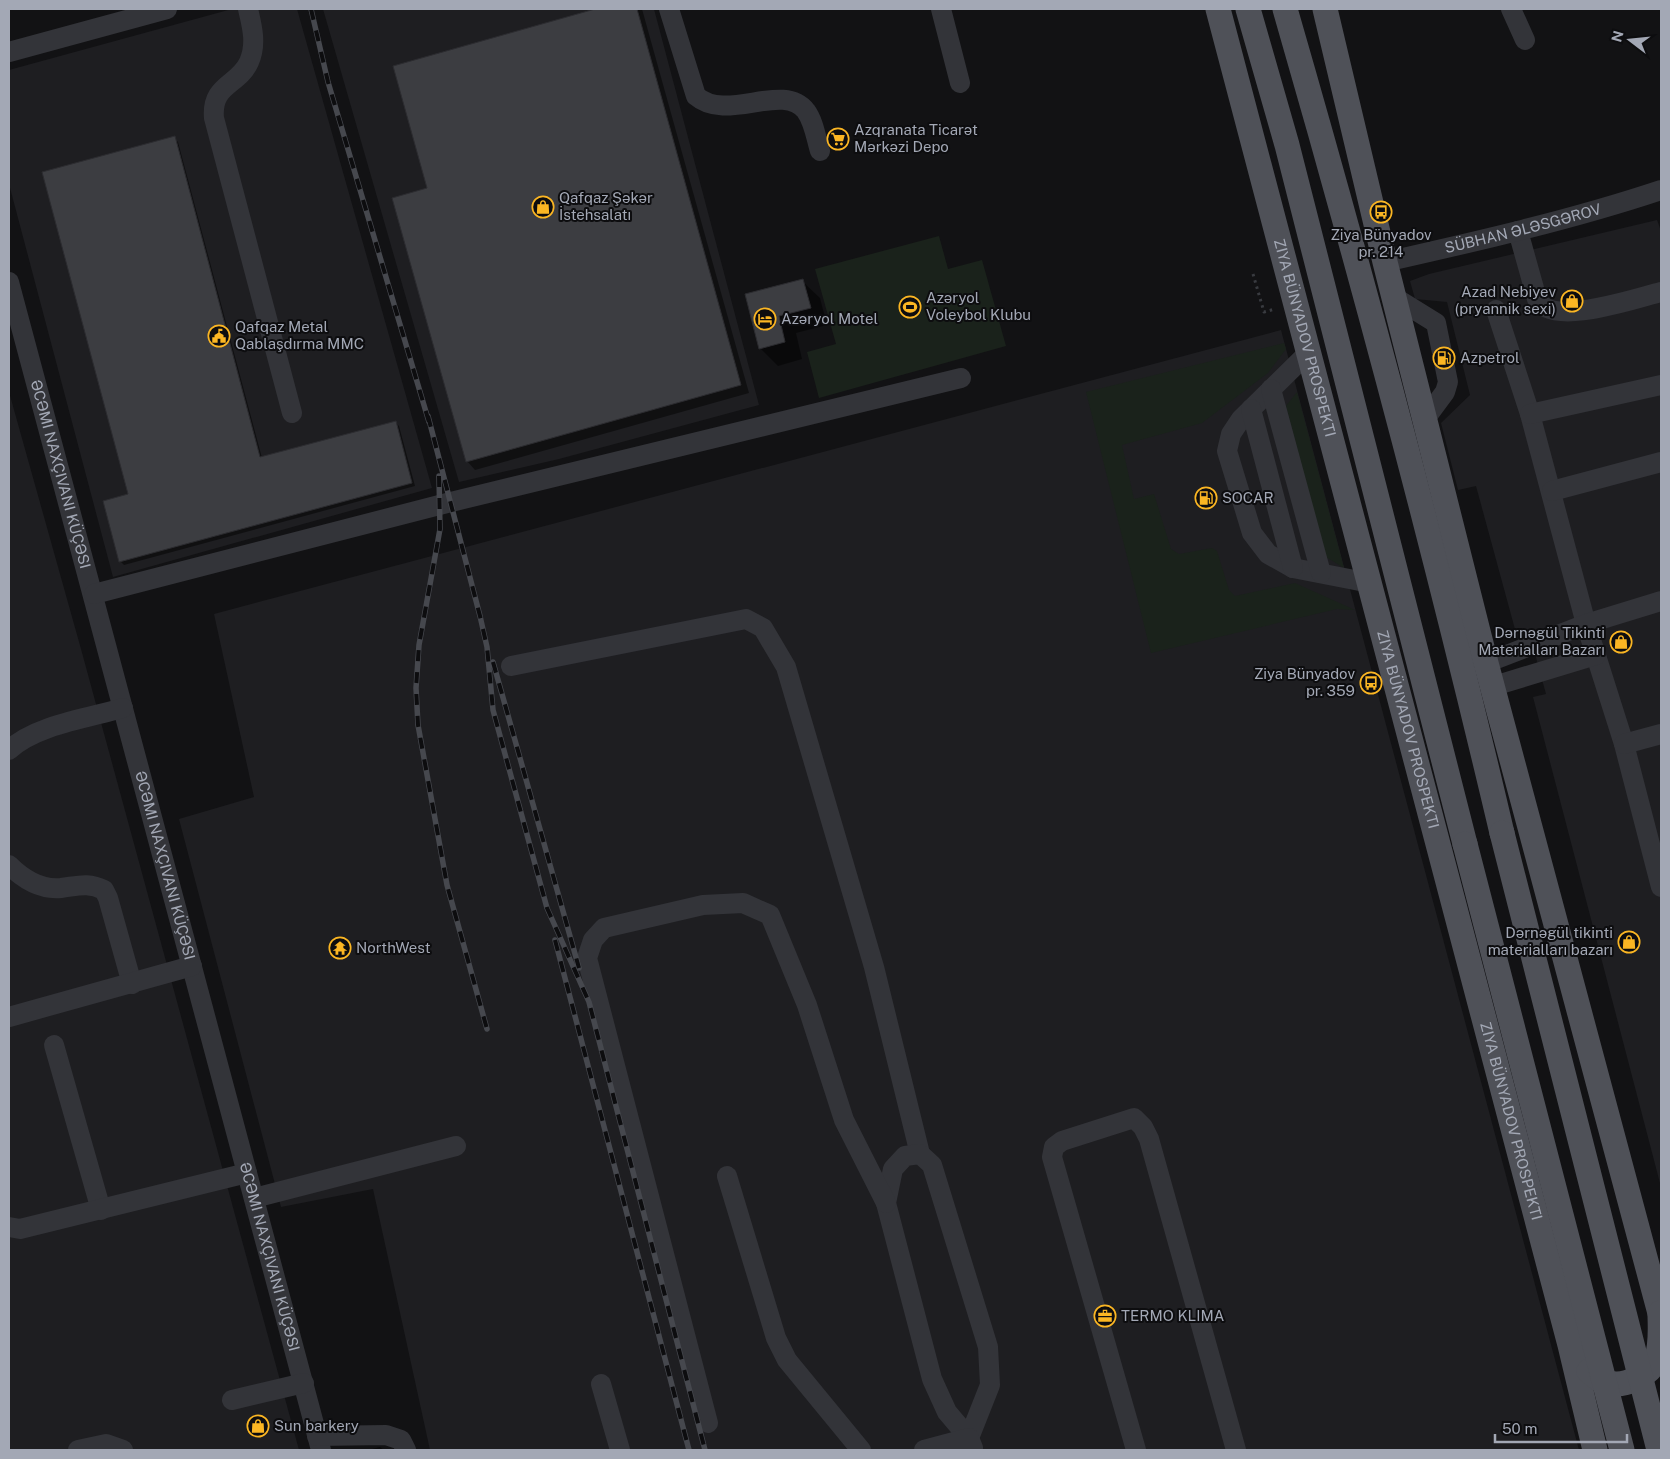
<svg xmlns="http://www.w3.org/2000/svg" width="1670" height="1459" viewBox="0 0 1670 1459" font-family="'Public Sans',sans-serif">
	<rect width="100%" height="100%" fill="#121214"/>
	<!-- built -->
	<path fill="#1e1e21" d="M232 9H297L432 488 113 577 9 184V70Z
		M323 9H654L759 405 559 459 459 482Z
		M1657 220 1661 231V1187L1533 697 1546 694 1531 639 1519 644 1476 486 1458 490 1441 423 1470 395 1447 302 1415 299 1410 281 1429 274Z
		M1281 330 1579 1450H430L373 1189 281 1207 179 819 254 797 214 614Z
		M9 392 81 649 299 1450H9Z"/>
	<!-- green -->
	<path fill="#1a221b" d="M939 236 948 269 982 260 1006 346 819 398 807 352 836 344 815 269Z
		M1284 343 1286 349 1268 373 1202 423 1122 445 1134 499 1154 494 1171 549 1179 554 1212 548 1217 551 1229 590 1235 596 1295 583 1355 610 1337 609 1151 653 1086 392Z
		M1297 392 1344 568 1326 557 1286 406Z"/>
	<!-- shadow -->
	<path fill="#0007" d="M600 9H642L749 393 475 470 467 461 428 189 395 66Z
		M174 138 178 142 262 458 395 422 399 426 415 486 124 565 120 561Z
		M802 281 820 298 827 325 796 333 802 359 778 366 760 348 746 295Z
		M380 1447 384 1450H368Z"/>
	<!-- building -->
	<path fill="#3c3d41" stroke="#2c2c30" d="M595 9H637L741 385 466 462 392 198 427 188 393 66Z
		M175 136 260 457 396 421 412 483 119 562 103 501 128 494 42 172Z
		M803 279 811 308 779 316 785 342 759 349 745 294Z"/>
	<g fill="none" stroke-linecap="round" stroke-linejoin="round">
		<!-- path -->
		<path stroke="#393b40" stroke-width="3" stroke-dasharray="2.5 4" stroke-linecap="butt" d="M1253 274 1264 312 1275 309"/>
		<!-- minor -->
		<g stroke="#333439" stroke-width="20">
			<path d="M248 9C252 26 257 44 249 62 238 86 211 84 214 118L292 413"/>
			<path d="M669 9 696 96C727 123 783 81 806 111 814 122 816 138 820 151"/>
			<path d="M941 9 960 83"/>
			<path d="M1511 9 1525 40"/>
			<path d="M9 52 167 9"/>
			<path d="M1518 231 1537 299C1551 328 1636 298 1661 292"/>
			<path id="s1" d="M1385 262C1478 241 1571 220 1661 190"/>
			<path id="s2" d="M9 282 321 1450"/>
			<path d="M1394 297 1436 323 1448 382 1445 392 1425 419"/>
			<path d="M1496 310 1530 414 1586 624 1624 744 1661 887"/>
			<path d="M1309 352 1241 419 1231 434 1227 451 1252 533 1268 554 1293 568 1370 583"/>
			<path d="M1271 389 1321 573"/>
			<path d="M1251 409 1293 568"/>
			<path d="M1530 414 1661 385"/>
			<path d="M1552 491 1661 462"/>
			<path d="M94 594 451 502 961 378"/>
			<path d="M1486 663 1586 624 1661 601"/>
			<path d="M511 666 746 619 763 628 786 667 874 967 920 1154"/>
			<path d="M1494 686 1596 655"/>
			<path d="M1624 744 1661 734"/>
			<path d="M9 750C36 725 88 718 123 708"/>
			<path d="M9 865C23 879 40 890 61 888 78 886 88 882 104 890L108 898 132 984"/>
			<path d="M9 1017 192 966"/>
			<path d="M54 1045 101 1210"/>
			<path d="M920 1154 932 1165 988 1347 990 1385 969 1438 947 1412 932 1379 886 1203 893 1169 905 1156Z"/>
			<path d="M727 1176 776 1338 787 1360 861 1450"/>
			<path d="M254 1198 456 1146"/>
			<path d="M9 1227 20 1229 247 1173"/>
			<path d="M601 1384 620 1450"/>
			<path d="M232 1400 304 1383"/>
			<path d="M708 1423 587 958 593 940 604 928 703 905 743 903 770 915 807 1005 844 1120 886 1203"/>
			<path d="M317 1436 386 1435 401 1440 406 1450"/>
			<path d="M78 1450 106 1444 123 1450"/>
			<path d="M924 1450 969 1438 973 1448"/>
			<path d="M1136 1450 1052 1157 1054 1147 1062 1141 1134 1118 1143 1127 1149 1139 1236 1450"/>
		</g>
		<!-- major -->
		<g stroke="#4f5158" stroke-width="25">
			<path id="s3" d="M1218 9 1570 1345 1595 1450"/>
			<path d="M1248 9 1287 145 1465 844"/>
			<path d="M1285 9C1364 282 1437 557 1502 833"/>
			<path d="M1325 9 1385 262 1486 663 1661 1317"/>
			<path d="M1589 1371C1595 1376 1601 1382 1609 1383 1625 1387 1649 1376 1656 1360 1662 1345 1660 1328 1660 1313"/>
		</g>
		<!-- rail casing -->
		<g stroke="#46484e" stroke-width="5.5">
			<path id="rail" d="M311 9 328 82 429 422
				M428 416 480 616 487 647 493 710 547 908 589 1002 705 1450
				M439 476 440 529 419 645 416 688 418 725 447 885 487 1029
				M493 662 579 968
				M555 940 689 1450"/>
		</g>
		<!-- rail -->
		<use href="#rail" stroke="#0d0d0f" stroke-width="4" stroke-dasharray="11" stroke-linecap="butt"/>
		<!-- major-bridge -->
		<path stroke="#4f5158" stroke-width="25" d="M1502 833 1659 1450
			M1465 844 1622 1450"/>
	</g>
	<!-- icons -->
	<defs>
		<g id="supermarket-ring" transform="scale(1.125)"><circle r="9.5" fill="#0d0d0f" stroke="#fbb623" stroke-width="1.5"/><path d="M-6-5.5h2.5l.6 2H6L4.5 2H-2.5L-4.4-4H-6ZM-1.5 3.2a1.3 1.3 0 1 0 .1 0ZM3 3.2a1.3 1.3 0 1 0 .1 0Z" fill="#fbb623"/></g>
		<g id="shop-ring" transform="scale(1.125)"><circle r="9.5" fill="#0d0d0f" stroke="#fbb623" stroke-width="1.5"/><path d="M-5-2.5h2.3a2.7 3.5 0 0 1 5.4 0H5L5.5 6h-11ZM-1.5-2.5h3a1.5 2.3 0 0 0-3 0Z" fill="#fbb623"/></g>
		<g id="bus-ring" transform="scale(1.125)"><circle r="9.5" fill="#0d0d0f" stroke="#fbb623" stroke-width="1.5"/><path d="M-5-6H5V4H4V6H2V4H-2V6H-4V4H-5ZM-3.5-4V0h7V-4ZM-3.5 1.2v1.5H-2V1.2ZM2 1.2v1.5H3.5V1.2Z" fill="#fbb623"/></g>
		<g id="stadium-ring" transform="scale(1.125)"><circle r="9.5" fill="#0d0d0f" stroke="#fbb623" stroke-width="1.5"/><path d="M0-5a6.5 5 0 1 0 0 10a6.5 5 0 1 0 0-10ZM-3.5-1.8h7v3.6h-7Z" fill="#fbb623"/></g>
		<g id="hotel-ring" transform="scale(1.125)"><circle r="9.5" fill="#0d0d0f" stroke="#fbb623" stroke-width="1.5"/><path d="M-6-4.5h1.5V1H6V5H4.5V3h-9V5H-6ZM-4 0a1.8 1.8 0 1 1 3.6 0ZM.5 0V-2.5h3Q6-2.5 6 0Z" fill="#fbb623"/></g>
		<g id="civic-ring" transform="scale(1.125)"><circle r="9.5" fill="#0d0d0f" stroke="#fbb623" stroke-width="1.5"/><path d="M-.6-6.5H3V-4.5H.6V-3L4-1V1h2V6H-6V1h2V-1L-.6-3ZM-1.2 2.5V6h2.4V2.5Z" fill="#fbb623"/></g>
		<g id="fuel-ring" transform="scale(1.125)"><circle r="9.5" fill="#0d0d0f" stroke="#fbb623" stroke-width="1.5"/><path d="M-5.5-6h7V0h2V4h1.3V-2.5L3-4.5l.8-.8L6-3V5H2.5V1h-1V6h-7ZM-4.2-4.7v3.2H.2V-4.7Z" fill="#fbb623"/></g>
		<g id="temple-ring" transform="scale(1.125)"><circle r="9.5" fill="#0d0d0f" stroke="#fbb623" stroke-width="1.5"/><path d="M0-6L5-2H3V0L6.5 2.5H4V6H1.5V3h-3V6H-4V2.5H-6.5L-3 0V-2H-5Z" fill="#fbb623"/></g>
		<g id="office-ring" transform="scale(1.125)"><circle r="9.5" fill="#0d0d0f" stroke="#fbb623" stroke-width="1.5"/><path d="M-6-3h4V-5.5h4V-3h4V5H-6ZM-1-4.5V-3h2v-1.5ZM-6 0V1H6V0Z" fill="#fbb623"/></g>
	</defs>
	<g fill-rule="evenodd">
		<use href="#supermarket-ring" x="838" y="139"/>
		<use href="#shop-ring" x="543" y="207"/>
		<use href="#bus-ring" x="1381" y="212"/>
		<use href="#shop-ring" x="1572" y="301"/>
		<use href="#stadium-ring" x="910" y="307"/>
		<use href="#hotel-ring" x="765" y="319"/>
		<use href="#civic-ring" x="219" y="336"/>
		<use href="#fuel-ring" x="1444" y="358"/>
		<use href="#fuel-ring" x="1206" y="498"/>
		<use href="#shop-ring" x="1621" y="642"/>
		<use href="#bus-ring" x="1371" y="683"/>
		<use href="#shop-ring" x="1629" y="942"/>
		<use href="#temple-ring" x="340" y="948"/>
		<use href="#office-ring" x="1105" y="1316"/>
		<use href="#shop-ring" x="258" y="1426"/>
	</g>
	<g text-anchor="middle" stroke-width="4" stroke-linejoin="round" paint-order="stroke">
		<!-- poi labels -->
		<g font-size="15" fill="#a3a8b5" stroke="#0d0d0f" text-anchor="start">
			<text x="854" y="135">Azqranata Ticarət<tspan x="854" dy="17">Mərkəzi Depo</tspan></text>
			<text x="559" y="203">Qafqaz Şəkər<tspan x="559" dy="17">İstehsalatı</tspan></text>
			<text x="1381" y="240" text-anchor="middle">Ziya Bünyadov<tspan x="1381" dy="17">pr. 214</tspan></text>
			<text x="1556" y="297" text-anchor="end">Azad Nebiyev<tspan x="1556" dy="17">(pryannik sexi)</tspan></text>
			<text x="926" y="303">Azəryol<tspan x="926" dy="17">Voleybol Klubu</tspan></text>
			<text x="781" y="324">Azəryol Motel</text>
			<text x="235" y="332">Qafqaz Metal<tspan x="235" dy="17">Qablaşdırma MMC</tspan></text>
			<text x="1460" y="363">Azpetrol</text>
			<text x="1222" y="503">SOCAR</text>
			<text x="1605" y="638" text-anchor="end">Dərnəgül Tikinti<tspan x="1605" dy="17">Materialları Bazarı</tspan></text>
			<text x="1355" y="679" text-anchor="end">Ziya Bünyadov<tspan x="1355" dy="17">pr. 359</tspan></text>
			<text x="1613" y="938" text-anchor="end">Dərnəgül tikinti<tspan x="1613" dy="17">materialları bazarı</tspan></text>
			<text x="356" y="953">NorthWest</text>
			<text x="1121" y="1321">TERMO KLIMA</text>
			<text x="274" y="1431">Sun barkery</text>
		</g>
		<!-- street labels -->
		<g font-size="15" fill="#a3a8b5" stroke="#0d0d0f">
			<text dy="5" stroke="none"><textPath href="#s1" startOffset="142">SÜBHAN ƏLƏSGƏROV</textPath></text>
			<text dy="5" stroke="none"><textPath href="#s3" startOffset="340">ZIYA BÜNYADOV PROSPEKTI</textPath></text>
			<text dy="5" stroke="none"><textPath href="#s2" startOffset="199">ƏCƏMI NAXÇIVANI KÜÇƏSI</textPath></text>
			<text dy="5" stroke="none"><textPath href="#s3" startOffset="745">ZIYA BÜNYADOV PROSPEKTI</textPath></text>
			<text dy="5" stroke="none"><textPath href="#s2" startOffset="604">ƏCƏMI NAXÇIVANI KÜÇƏSI</textPath></text>
			<text dy="5" stroke="none"><textPath href="#s3" startOffset="1150">ZIYA BÜNYADOV PROSPEKTI</textPath></text>
			<text dy="5" stroke="none"><textPath href="#s2" startOffset="1009">ƏCƏMI NAXÇIVANI KÜÇƏSI</textPath></text>
		</g>
	</g>
	<!-- border -->
	<rect width="1670" height="1459" fill="none" stroke="#a3a8b5" stroke-width="20"/>
	<!-- north arrow -->
	<g transform="translate(1630 40) rotate(286)" stroke="#0d0d0f" stroke-width="4" paint-order="stroke">
	<path d="M0-4L9 19L0 12L-9 19Z" fill="#a3a8b5"/>
	<text y="-8" font-size="14" font-weight="bold" text-anchor="middle" fill="#a3a8b5">N</text>
	</g>
	<!-- scale -->
	<path d="M1495 1434v8h132v-8" fill="none" stroke="#a3a8b5" stroke-width="2.5"/>
	<text x="1502" y="1434" font-size="15" fill="#a3a8b5" stroke="#0d0d0f" stroke-width="4" paint-order="stroke">50 m</text>
</svg>
